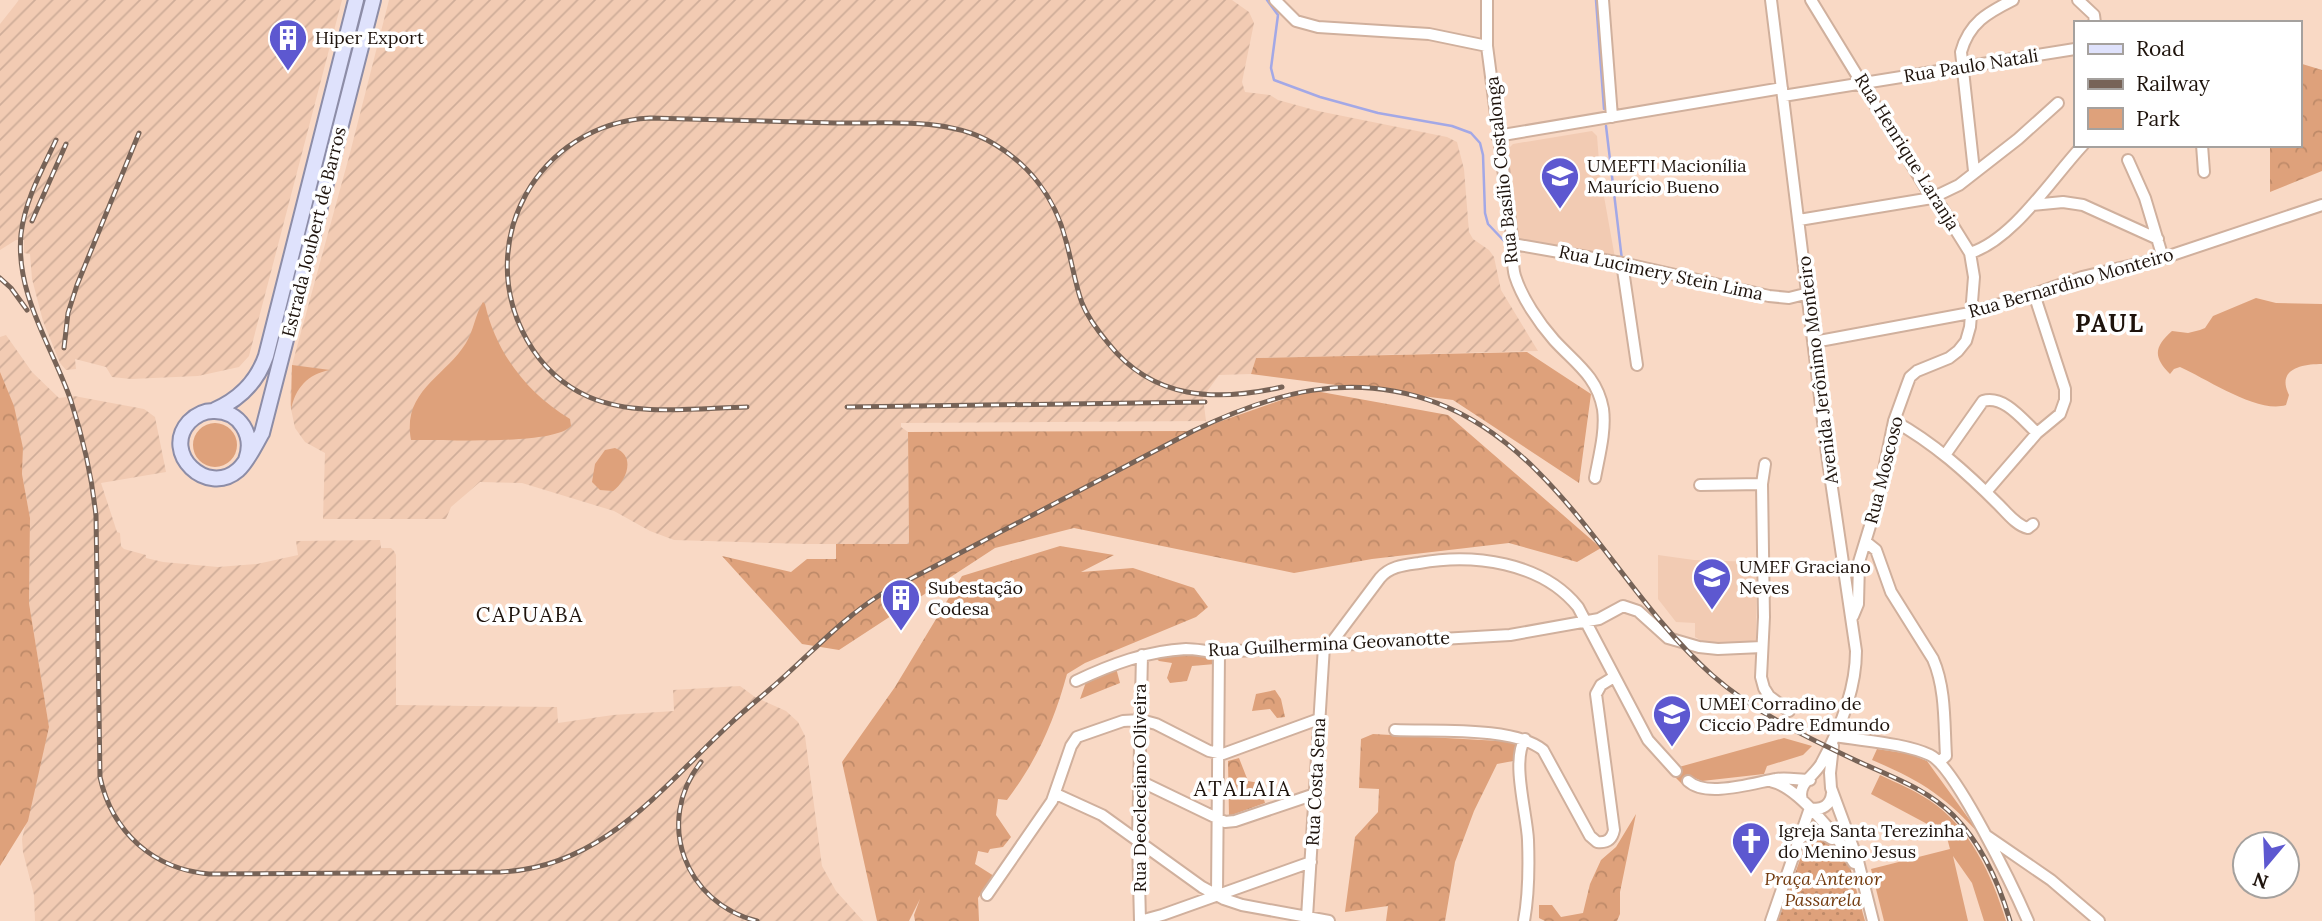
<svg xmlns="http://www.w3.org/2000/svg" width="2322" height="921" viewBox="0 0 2322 921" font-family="Lora,serif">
	<defs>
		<pattern id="industrial-furrows" width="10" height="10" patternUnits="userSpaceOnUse" patternTransform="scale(1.75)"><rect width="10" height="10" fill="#f2cbb3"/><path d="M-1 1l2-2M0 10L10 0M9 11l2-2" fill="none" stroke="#cfad99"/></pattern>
		<pattern id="forest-crowns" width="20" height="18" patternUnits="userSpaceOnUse" patternTransform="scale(1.75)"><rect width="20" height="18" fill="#dea17b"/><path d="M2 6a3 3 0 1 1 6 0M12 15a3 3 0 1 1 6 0" fill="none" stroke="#be8a69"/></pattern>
		<pattern id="park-dots" width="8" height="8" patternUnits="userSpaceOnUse" patternTransform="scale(1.75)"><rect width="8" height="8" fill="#dea17b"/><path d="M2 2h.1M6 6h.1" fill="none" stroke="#be8a69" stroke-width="1.8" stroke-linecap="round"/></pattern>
	</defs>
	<rect width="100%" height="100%" fill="#f9d9c5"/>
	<!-- built -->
	<path fill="#f2cbb3" d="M1592 131 1597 136 1600 174 1615 258 1517 240 1506 154 1509 148 1513 144Z
		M1658 555 1694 560 1757 562 1756 643 1707 644 1695 637V623L1676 622 1658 599Z"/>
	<!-- industrial -->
	<path fill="url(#industrial-furrows)" d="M19 0H342L249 356 239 367 198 376 131 379 112 377 106 367 75 359 76 369 66 370 60 363 43 321 32 279 30 254 24 253V240H16L0 250V24Z
		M389 0H1232L1249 12 1254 23 1242 82 1245 92 1270 95 1278 100 1318 111 1447 137 1457 142 1464 169 1469 232 1473 239 1489 250 1494 257 1501 290 1538 351 1256 358 1251 374 1219 375 1203 397 1206 421 901 423V427L908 432 909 544H807L674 540 650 531 614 511 522 483 480 482 451 507 446 519H323L325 453 305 442 295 428 290 404 292 365 350 153Z
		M6 335 32 372 59 398 74 396 144 409 155 417 166 472 101 483 117 532 120 533 121 546 124 549 146 555V558L163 562 218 567 257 564 298 555 296 541 380 540 381 548H391L394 551 396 555V705L557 707 558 723 613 715 674 711 673 690 740 686 755 697 786 711 798 722 805 736 822 866 836 891 863 921H35L34 895 23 852 22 839 49 727 29 603 30 518 22 474 23 448 0 373V337Z"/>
	<!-- green -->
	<path fill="#dea17b" d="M2256 298 2276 303 2322 304V364C2302 364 2276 369 2289 395L2286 405C2258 414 2207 379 2180 367L2174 369 2170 374C2153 357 2154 347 2172 331L2188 333 2200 330 2205 328 2213 316Z
		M483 302 485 304C496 353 527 393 570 419L571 426C553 446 442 439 411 440 402 391 445 377 466 343 474 330 475 315 483 302Z
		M292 365 330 370C308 374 295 388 291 410Z
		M193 445a22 22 0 1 1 44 0a22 22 0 1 1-44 0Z
		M615 448C636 456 627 480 613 491L600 490 592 482 595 464 605 450Z
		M1784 738 1812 746 1803 755 1767 766 1764 774 1702 781 1692 777 1684 786 1673 775 1679 767Z
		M1877 749 1910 754 1927 761 1982 837C1946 797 1922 781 1872 760Z
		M1880 775C1897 783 1914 790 1929 800 1970 827 1992 875 2006 921H1984L1972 883 1953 856 1968 921H1884L1871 869 1950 849 1946 834 1871 794Z"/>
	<!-- forest -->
	<path fill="url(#forest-crowns)" d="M2299 63 2322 70V171L2270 192V145H2299Z
		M1527 352 1591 394 1579 483 1453 400 1251 374 1256 358Z
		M0 372 14 406 23 448 22 474 30 518 29 603 49 727 28 821 0 866Z
		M1310 390 1448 415 1601 548 1577 562 1509 543 1372 559 1294 573 1074 528 995 548 839 650 802 644 722 556 791 572 807 559H836V544H909L908 432 1193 431Z
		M1060 546 1114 555 1081 572 1133 568 1194 588 1208 607 1196 617 1085 663 1067 674C1054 722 1037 760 1007 800L998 799 996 815 1011 837 1003 847 990 849 988 853 978 851 975 864 994 876 978 898 979 921H915L914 915 920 899 909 921H877L842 762 895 687 962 576Z
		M1214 655 1215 664 1192 666 1187 681 1170 683 1167 678 1172 663 1159 661 1154 656Z
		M1116 668 1120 683 1080 699 1086 682Z
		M1275 690 1281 699 1285 717 1277 718 1270 709 1252 711 1256 694Z
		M1373 734 1518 742 1513 761 1497 764 1474 811 1455 862 1445 921H1386L1388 906 1345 912 1355 837 1378 812 1379 789 1359 788 1361 739Z
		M1239 758 1248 781 1259 783 1265 803 1229 816 1228 761Z
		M1636 814 1620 892V914L1617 921H1545L1539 918V905H1552L1561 917 1583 913 1590 884 1601 860 1616 847Z"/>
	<!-- park -->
	<path fill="url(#park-dots)" d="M1812 836 1821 837 1850 867 1865 921H1778L1807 840Z"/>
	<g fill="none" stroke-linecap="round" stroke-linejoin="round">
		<!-- stream -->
		<path stroke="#a3a8e6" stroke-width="2.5" d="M1267 0 1278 15 1271 68 1274 80 1320 97 1378 113 1452 126 1471 133 1480 143 1483 155 1485 213 1488 224 1506 243
			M1596 0 1604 109
			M1606 126 1622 260"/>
		<!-- minor casing -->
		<g stroke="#d0b09d" stroke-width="14">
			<path id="minor" d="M1275 0 1296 21 1318 27 1429 34 1487 46
				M1487 0V46L1513 244C1513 255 1512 266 1515 276 1522 298 1539 323 1554 340 1575 363 1597 376 1603 409 1606 431 1599 456 1595 478
				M1603 0 1612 117
				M1771 0 1827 454 1856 651C1856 690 1839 731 1821 764 1813 777 1797 784 1802 800
				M1811 0 1932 198 1942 208 1970 253 1974 277 1970 327 1966 341 1958 351 1949 358 1917 371 1910 377 1907 385 1894 421 1877 503 1859 562 1858 604 1853 616
				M2078 0 2094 15 2095 23
				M1783 96 2075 49
				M1497 136 1782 88
				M2202 145 2204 172
				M2128 160 2145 198 2163 258
				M1974 171 1961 52C1969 23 1987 13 2013 0
				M2032 205 2063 202 2083 205 2158 239
				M1799 220 1932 198 1959 185 2018 139 2058 103
				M1513 244 1622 263 1769 296 1789 298 1809 293
				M1970 253C2013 240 2052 178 2083 145
				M1622 263 1637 365
				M1814 342 1970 313 2034 294 2082 277 2163 258 2322 205
				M1894 421C1934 443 1967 473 1999 505 2007 513 2017 526 2028 528L2033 524
				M1945 455 1983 401C2004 395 2022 419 2037 433
				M1762 484 1764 617 1761 677 1764 688 1769 696 1789 711
				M1700 485 1762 484 1765 464
				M1986 492 2037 433 2060 414 2065 400V389L2034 294
				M1866 542 1876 550 1891 592 1933 659C1946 689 1944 724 1946 756L1939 762
				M1329 646 1380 578C1390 566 1405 565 1419 563 1473 553 1542 562 1578 607L1648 740 1676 771
				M1142 655 1138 839 1140 921 1162 915 1311 862
				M1076 681C1112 664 1147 651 1186 649 1197 649 1208 652 1219 652L1510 635 1599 619 1623 606 1638 611 1668 638 1699 647 1718 649 1762 647
				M1395 730C1433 732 1514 726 1543 750L1590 836 1597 842C1606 843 1612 840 1614 830L1596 694 1601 685 1614 677
				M1835 736C1864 741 1904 743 1930 755 1955 766 2015 891 2028 921
				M1833 746 1830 773 1831 788 1858 861 1873 921
				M1140 781 1225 822 1235 821 1315 794
				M1688 781C1706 798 1753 783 1776 779 1786 777 1799 780 1810 780
				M1773 782C1799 788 1840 840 1854 863
				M1056 794 1102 815 1202 887 1224 899 1242 905 1329 921
				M1810 808C1822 811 1831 805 1832 793
				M1987 836 2051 880 2099 921
				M1801 838C1811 827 1821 832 1832 839
				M987 895 1052 801 1071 746 1077 737 1123 721 1141 720 1156 724 1209 751 1223 754 1319 719
				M1217 895 1219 652
				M1307 917 1324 646
				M1524 921C1529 894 1529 867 1528 840 1527 814 1511 761 1525 739
				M1771 921 1810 808"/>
		</g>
		<!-- major casing -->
		<g stroke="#8d8da7" stroke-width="18">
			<path id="major" d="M215 410C240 399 257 382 266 356L356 0
				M246 460C255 436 240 410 213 411 204 411 196 415 189 422 161 453 207 497 238 470 248 461 255 445 262 433L373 0"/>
		</g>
		<!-- minor -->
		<use href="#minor" stroke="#fff" stroke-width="10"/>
		<!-- major -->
		<use href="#major" stroke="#dfe2fc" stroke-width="14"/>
		<!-- rail casing -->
		<g stroke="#776357" stroke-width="5">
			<path id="rail" d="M56 140C42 170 25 200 21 234 15 294 52 346 71 401 83 438 92 477 96 516L100 777C112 832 153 869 209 874L501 872C604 867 661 788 731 723 749 706 769 691 787 674 817 647 845 617 880 595L1193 431C1273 393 1349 370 1437 403 1560 450 1617 591 1712 675 1754 712 1806 737 1857 761 1890 776 1927 789 1953 815 1981 843 1999 883 2010 921
				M32 221 66 144
				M0 278 11 288 27 310
				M64 348 68 313 77 285 139 133
				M747 407C698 408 635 417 589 397 562 385 541 365 527 340 472 242 538 124 650 118 712 120 774 121 835 123 884 124 943 117 987 140 1028 162 1055 197 1066 241 1072 262 1075 284 1082 303 1088 318 1098 331 1108 343 1153 400 1216 402 1282 387
				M847 407 1205 402
				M701 762C654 822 685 903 757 921"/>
		</g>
		<!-- rail -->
		<use href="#rail" stroke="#fff" stroke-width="2.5" stroke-dasharray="8" stroke-linecap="butt"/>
	</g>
	<!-- icons -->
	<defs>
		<g id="building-pin" transform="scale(2.0125)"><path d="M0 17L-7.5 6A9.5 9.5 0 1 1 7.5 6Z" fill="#5d58d0" stroke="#fff"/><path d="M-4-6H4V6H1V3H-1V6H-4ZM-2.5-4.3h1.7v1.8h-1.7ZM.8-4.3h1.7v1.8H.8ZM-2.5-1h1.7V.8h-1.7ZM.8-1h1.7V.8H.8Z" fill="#fff"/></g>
		<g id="school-pin" transform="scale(2.0125)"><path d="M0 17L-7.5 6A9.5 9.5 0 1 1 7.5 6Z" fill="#5d58d0" stroke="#fff"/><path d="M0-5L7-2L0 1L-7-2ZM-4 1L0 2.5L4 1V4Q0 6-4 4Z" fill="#fff"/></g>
		<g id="church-pin" transform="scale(2.0125)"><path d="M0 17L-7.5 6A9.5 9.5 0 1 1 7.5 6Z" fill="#5d58d0" stroke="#fff"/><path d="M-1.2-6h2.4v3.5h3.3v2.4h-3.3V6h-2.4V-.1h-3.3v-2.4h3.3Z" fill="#fff"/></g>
	</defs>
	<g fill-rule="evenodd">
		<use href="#building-pin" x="288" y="38"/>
		<use href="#school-pin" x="1560" y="176"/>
		<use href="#school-pin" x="1712" y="577"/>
		<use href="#building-pin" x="901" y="598"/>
		<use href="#school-pin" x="1672" y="714"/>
		<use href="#church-pin" x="1751" y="841"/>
	</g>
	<g text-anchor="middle" stroke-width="7" stroke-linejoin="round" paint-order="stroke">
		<!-- poi labels -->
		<g font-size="18" fill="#1e130c" stroke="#fff" text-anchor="start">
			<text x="315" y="44">Hiper Export</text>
			<text x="1587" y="172">UMEFTI Macionília<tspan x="1587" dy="21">Maurício Bueno</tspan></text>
			<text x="1739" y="573">UMEF Graciano<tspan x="1739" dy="21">Neves</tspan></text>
			<text x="928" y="594">Subestação<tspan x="928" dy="21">Codesa</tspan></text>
			<text x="1699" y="710">UMEI Corradino de<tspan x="1699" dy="21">Ciccio Padre Edmundo</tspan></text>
			<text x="1778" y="837">Igreja Santa Terezinha<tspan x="1778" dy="21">do Menino Jesus</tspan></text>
		</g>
		<!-- street labels -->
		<g font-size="18" fill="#1e130c" stroke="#fff">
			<text transform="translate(1971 66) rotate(-9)" y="6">Rua Paulo Natali</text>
			<text transform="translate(1907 152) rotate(58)" y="6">Rua Henrique Laranja</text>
			<text transform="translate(1502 170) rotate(-96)" y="6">Rua Basílio Costalonga</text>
			<text transform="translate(314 232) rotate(-76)" y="6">Estrada Joubert de Barros</text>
			<text transform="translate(1661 273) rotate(12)" y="6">Rua Lucimery Stein Lima</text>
			<text transform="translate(2071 283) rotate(-16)" y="6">Rua Bernardino Monteiro</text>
			<text transform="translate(1818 370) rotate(-97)" y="6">Avenida Jerônimo Monteiro</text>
			<text transform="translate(1884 470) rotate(-76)" y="6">Rua Moscoso</text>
			<text transform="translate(1329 644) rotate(-3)" y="6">Rua Guilhermina Geovanotte</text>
			<text transform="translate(1316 782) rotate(-87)" y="6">Rua Costa Sena</text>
			<text transform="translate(1140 788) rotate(-90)" y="6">Rua Deocleciano Oliveira</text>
		</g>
		<!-- park labels -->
		<g font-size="18" font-style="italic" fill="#733b0f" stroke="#fff">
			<text x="1823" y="885">Praça Antenor<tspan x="1823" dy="21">Passarela</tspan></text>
		</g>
		<!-- quarter labels -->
		<g font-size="21" letter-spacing="2" fill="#1e130c" stroke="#fff">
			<text x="530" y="622">CAPUABA</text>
			<text x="1243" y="796">ATALAIA</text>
		</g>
		<!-- district labels -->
		<g font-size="24" font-weight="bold" letter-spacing="2" fill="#1e130c" stroke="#fff">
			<text x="2110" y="332">PAUL</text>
		</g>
	</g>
	<!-- legend -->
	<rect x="2074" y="21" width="228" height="126" fill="#ffffff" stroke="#a5a19e" stroke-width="2"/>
	<rect x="2088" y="44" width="35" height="10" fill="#dfe2fc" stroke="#a5a19e" stroke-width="2"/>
	<text x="2136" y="56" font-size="21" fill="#1e130c">Road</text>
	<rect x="2088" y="79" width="35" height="10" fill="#776357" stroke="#a5a19e" stroke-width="2"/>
	<text x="2136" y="91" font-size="21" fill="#1e130c">Railway</text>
	<rect x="2088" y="108" width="35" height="21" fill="#dea17b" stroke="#a5a19e" stroke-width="2"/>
	<text x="2136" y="126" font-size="21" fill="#1e130c">Park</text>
	<!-- north arrow -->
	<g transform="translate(2266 865) rotate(199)"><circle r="33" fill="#ffffff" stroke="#a5a19e" stroke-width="2"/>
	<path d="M0-5L12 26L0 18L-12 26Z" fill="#5d58d0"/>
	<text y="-10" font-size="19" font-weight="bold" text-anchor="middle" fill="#1e130c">N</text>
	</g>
</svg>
